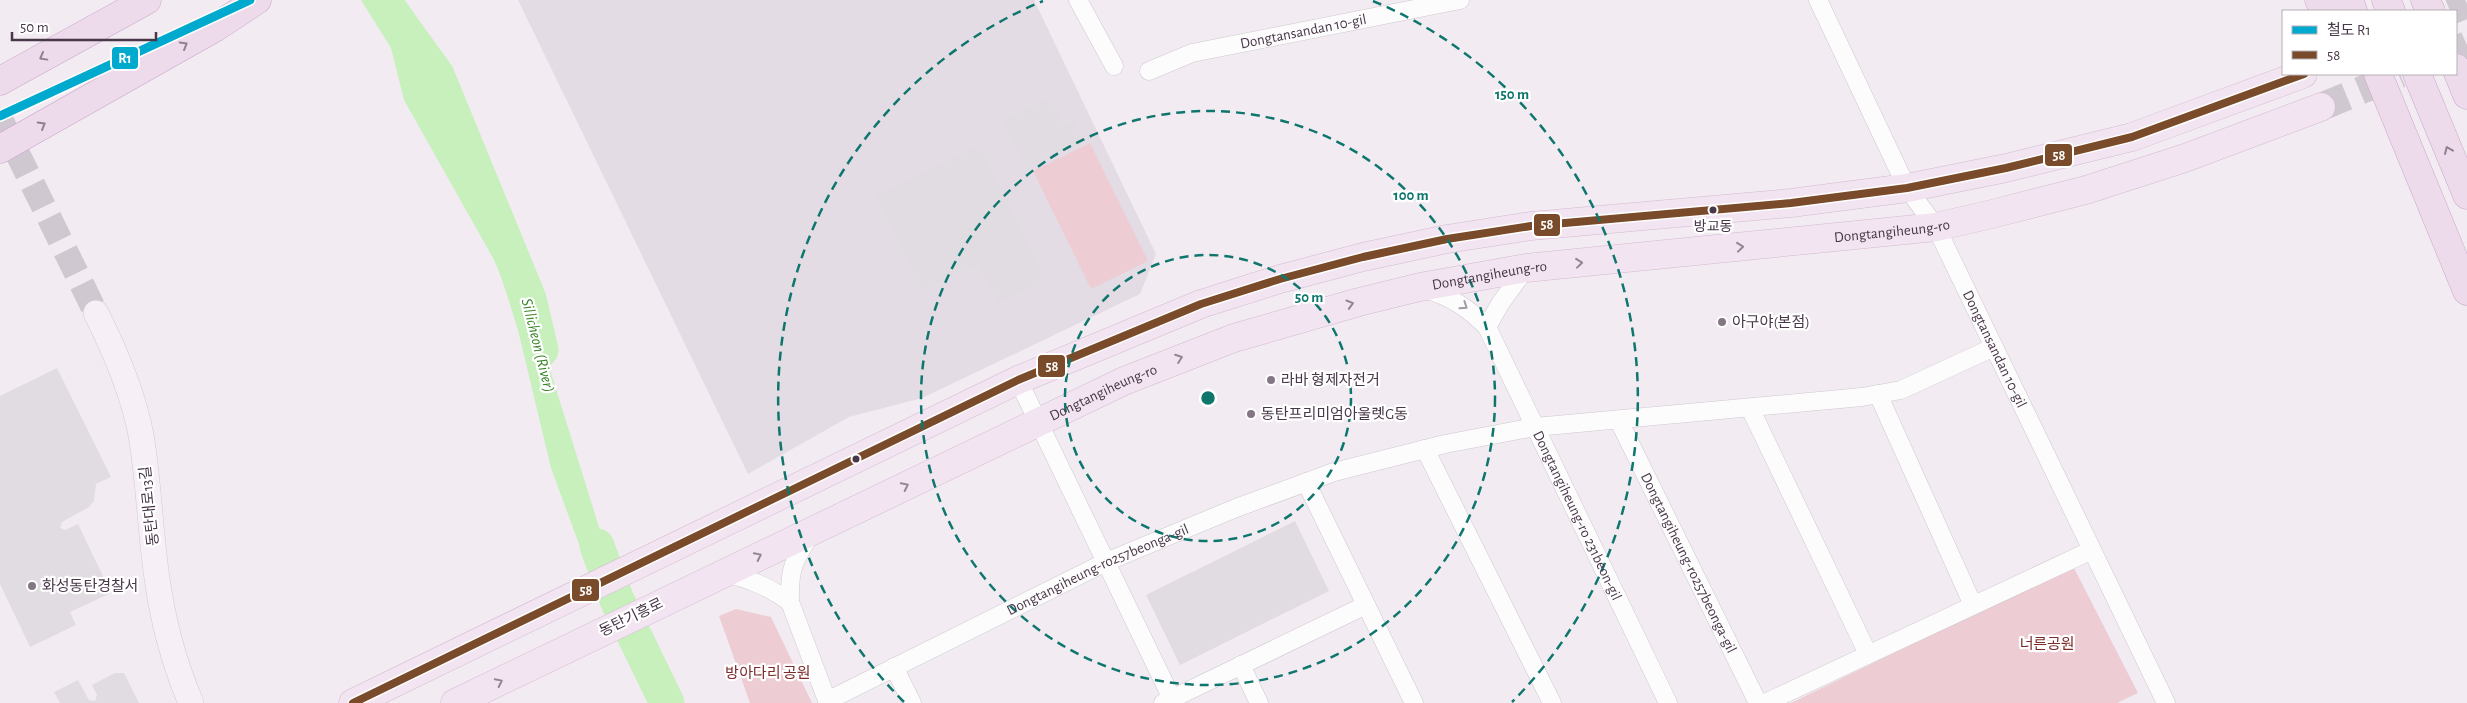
<svg xmlns="http://www.w3.org/2000/svg" width="2467" height="703" viewBox="0 0 2467 703" font-family="'Alegreya Sans','Noto Sans KR',sans-serif">
	<rect width="100%" height="100%" fill="#f2ecf2"/>
	<!-- industrial -->
	<path fill="#e4dce4" d="M518 0H1034L1156 254 1140 294 922 398 849 417 748 474Z"/>
	<!-- green -->
	<path fill="#edccd4" d="M1090 143 1148 261 1091 289 1033 171Z
		M2073 566 2138 693 2117 703H1791Z
		M736 609 771 617 812 703H750L719 616Z"/>
	<!-- parking -->
	<path fill="#e1dce1" d="M1050 98 1063 125 1073 121 1083 141 1026 168 1003 121Z
		M980 145 1041 269 1038 284 998 303 978 264 922 291 875 196Z
		M57 368 111 477 96 484 94 501 89 507 62 522 60 528 65 530 78 524 111 593 70 612 76 625 30 647 0 584V396Z
		M1295 521 1329 591 1180 665 1146 595Z
		M115 673H124L139 703H60L54 692 78 680 89 700 95 701 97 695 92 685Z"/>
	<!-- water -->
	<path fill="#c7f0bd" d="M361 0H384L417 48 449 105 529 302 618 588 608 596V604L623 596 652 663 672 703H652L603 608 608 605 598 596 551 468 518 330 498 267 404 100 391 48Z"/>
	<!-- pier -->
	<path fill="#f2ecf2" d="M609 554 621 587 609 599V601L622 593 625 594 651 654 629 665 600 609 604 604 595 597 584 566Z"/>
	<g fill="none" stroke-linecap="round" stroke-linejoin="round">
		<!-- river -->
		<path stroke="#c7f0bd" stroke-width="35" d="M383 0 437 75 529 299 541 350
			M597 546 617 600 667 703"/>
		<!-- secondary-tunnel -->
		<path stroke="#d0c8d0" stroke-width="25" stroke-dasharray="25 12" stroke-linecap="butt" d="M0 118 96 313"/>
		<!-- primary-tunnel -->
		<path stroke="#d0c8d0" stroke-width="28" stroke-dasharray="28 14" stroke-linecap="butt" d="M2450 11 2467 4
			M2456 50 2467 45
			M2321 107 2400 74"/>
		<!-- street casing -->
		<g stroke="#cec8ce" stroke-width="19">
			<g id="street">
				<path d="M1078 0 1114 66"/>
				<path id="s1" d="M1818 0 1907 188 1936 227 2166 703"/>
				<path id="s2" d="M1149 71 1192 53 1460 0"/>
				<path d="M1425 289C1451 297 1468 308 1487 327L1500 304 1526 268"/>
				<path id="s3" d="M1487 327 1668 703"/>
				<path d="M1018 380 1174 703"/>
				<path d="M1878 394 1973 605"/>
				<path d="M1750 408 1868 654"/>
				<path id="s4" d="M1619 421 1758 703"/>
				<path d="M1425 449 1552 703"/>
				<path d="M1306 482 1414 703"/>
				<path d="M724 573C750 579 769 587 790 602 789 570 793 561 811 534"/>
				<path d="M790 602 828 703"/>
				<path d="M1241 665 1259 703"/>
				<path d="M894 667 912 703"/>
				<path id="s5" d="M827 701 1106 562 1236 508 1334 472 1445 444 1535 427 1862 397 1901 390 1994 347"/>
				<path d="M1163 703 1366 605"/>
				<path d="M1765 703 2092 550"/>
			</g>
		</g>
		<!-- secondary casing -->
		<g stroke="#d7c8d5" stroke-width="26">
			<path id="secondary" d="M96 313C115 351 133 392 141 435 149 482 150 531 157 578 163 622 174 663 191 703"/>
		</g>
		<!-- primary casing -->
		<g stroke="#d4b9d2" stroke-width="29">
			<g id="primary">
				<path d="M353 703 1018 380 1201 304 1280 279 1363 257 1447 239 1531 226 1791 203 1907 188 2006 168 2132 137 2303 74"/>
				<path id="s6" d="M455 703 1124 381 1234 338 1359 302 1420 287 1526 268 1936 227 1992 214 2086 190 2185 158 2321 107"/>
			</g>
		</g>
		<!-- highway casing -->
		<g stroke="#c9a7c9" stroke-width="29">
			<path id="highway" d="M2319 0 2325 11
				M2349 0 2353 11
				M2386 0 2391 11
				M2425 0 2431 11
				M2456 68 2467 95
				M2378 74 2467 291
				M2417 74 2467 195
				M0 81 147 0
				M0 149 216 27 257 0"/>
		</g>
		<!-- street -->
		<use href="#street" stroke="#fdfcfd" stroke-width="18"/>
		<!-- secondary -->
		<use href="#secondary" stroke="#f7eff6" stroke-width="25"/>
		<!-- primary -->
		<use href="#primary" stroke="#f2e4f0" stroke-width="28"/>
		<!-- highway -->
		<use href="#highway" stroke="#eddaeb" stroke-width="28"/>
		<!-- bus-1 casing -->
		<g stroke="#fff" stroke-width="11">
			<path id="bus-1" d="M353 703 1018 380 1201 304 1280 279 1363 257 1447 239 1531 226 1791 203 1907 188 2006 168 2132 137 2304 74"/>
		</g>
		<!-- bus-1 -->
		<use href="#bus-1" stroke="#7a4b2a" stroke-width="8"/>
		<!-- rail-1 casing -->
		<g stroke="#fff" stroke-width="12">
			<path id="rail-1" d="M0 116 250 0"/>
		</g>
		<!-- rail-1 -->
		<use href="#rail-1" stroke="#00a9ce" stroke-width="9"/>
	</g>
	<!-- one-way arrows -->
	<defs><path id="oneway-chevron" d="M-2-3.5L2.5 0L-2 3.5" fill="none" stroke-width="1.6" stroke-linecap="round" stroke-linejoin="round" transform="scale(1.25)"/></defs>
	<g stroke="#928091">
		<use href="#oneway-chevron" transform="translate(184 45) rotate(-30)"/>
		<use href="#oneway-chevron" transform="translate(43 57) rotate(151)"/>
		<use href="#oneway-chevron" transform="translate(42 125) rotate(-30)"/>
		<use href="#oneway-chevron" transform="translate(2448 150) rotate(-113)"/>
	</g>
	<g stroke="#948594">
		<use href="#oneway-chevron" transform="translate(1740 247) rotate(-6)"/>
		<use href="#oneway-chevron" transform="translate(1579 263) rotate(-6)"/>
		<use href="#oneway-chevron" transform="translate(1350 304) rotate(-16)"/>
		<use href="#oneway-chevron" transform="translate(1179 358) rotate(-20)"/>
		<use href="#oneway-chevron" transform="translate(905 486) rotate(-26)"/>
		<use href="#oneway-chevron" transform="translate(758 556) rotate(-26)"/>
		<use href="#oneway-chevron" transform="translate(499 682) rotate(-26)"/>
	</g>
	<use stroke="#a29aa2" href="#oneway-chevron" transform="translate(1464 306) rotate(34)"/>
	<!-- distance rings -->
	<g fill="none" stroke="#0f766e" stroke-width="2.5" stroke-dasharray="9 6">
		<circle cx="1208" cy="398" r="143"/>
		<circle cx="1208" cy="398" r="287"/>
		<path d="M904 702A430 430 0 0 1 1043 1M1373 1A430 430 0 0 1 1512 702"/>
	</g>
	<!-- markers -->
	<g fill="#483748" stroke="#fff" stroke-width="2">
		<circle cx="1713" cy="210" r="4.5"/>
		<circle cx="856" cy="459" r="4.5"/>
	</g>
	<g fill="#847684" stroke="#fff" stroke-width="2">
		<circle cx="1722" cy="322" r="5"/>
		<circle cx="1271" cy="380" r="5"/>
		<circle cx="1251" cy="414" r="5"/>
		<circle cx="32" cy="586" r="5"/>
	</g>
	<g text-anchor="middle" stroke-width="4.5" stroke-linejoin="round" paint-order="stroke">
		<!-- bus labels -->
		<g font-size="14" fill="#483748" stroke="#fff">
			<text x="1713" y="231">방교동</text>
		</g>
		<!-- street labels -->
		<g font-size="15" fill="#483748" stroke="#fff">
			<text dy="5" stroke="none"><textPath href="#s2" startOffset="160">Dongtansandan 10-gil</textPath></text>
			<text dy="5" stroke="none"><textPath href="#s6" startOffset="1529">Dongtangiheung-ro</textPath></text>
			<text dy="5" stroke="none"><textPath href="#s6" startOffset="1124">Dongtangiheung-ro</textPath></text>
			<text dy="5" stroke="none"><textPath href="#s1" startOffset="392">Dongtansandan 10-gil</textPath></text>
			<text dy="5" stroke="none"><textPath href="#s6" startOffset="719">Dongtangiheung-ro</textPath></text>
			<text transform="translate(149 506) rotate(-96)" y="5">동탄대로13길</text>
			<text dy="5" stroke="none"><textPath href="#s3" startOffset="209">Dongtangiheung-ro 231beon-gil</textPath></text>
			<text dy="5" stroke="none"><textPath href="#s4" startOffset="158">Dongtangiheung-ro257beonga-gil</textPath></text>
			<text dy="5" stroke="none"><textPath href="#s5" startOffset="301">Dongtangiheung-ro257beonga-gil</textPath></text>
			<text transform="translate(631 617) rotate(-26)" y="5">동탄기흥로</text>
		</g>
		<!-- poi labels -->
		<g font-size="15" fill="#483748" stroke="#fff" text-anchor="start">
			<text x="1732" y="327">아구야(본점)</text>
			<text x="1281" y="385">라바 형제자전거</text>
			<text x="1261" y="419">동탄프리미엄아울렛G동</text>
			<text x="42" y="591">화성동탄경찰서</text>
		</g>
		<!-- park labels -->
		<g font-size="15" fill="#7b2b29" stroke="#fff">
			<text x="2047" y="649">너른공원</text>
			<text x="768" y="678">방아다리 공원</text>
		</g>
		<!-- water labels -->
		<g font-size="16" font-style="italic" fill="#388426" stroke="#fff">
			<text transform="translate(539 345) rotate(76)" y="6">Sillicheon (River)</text>
		</g>
	</g>
	<circle cx="1208" cy="398" r="8" fill="#0f766e" stroke="#fff" stroke-width="2.5"/>
	<g font-size="15" text-anchor="middle" font-weight="bold" fill="#0f766e" stroke="#fff" stroke-width="4.5" stroke-linejoin="round" paint-order="stroke">
		<text x="1512" y="99">150 m</text>
		<text x="1411" y="200">100 m</text>
		<text x="1309" y="302">50 m</text>
	</g>
	<g stroke="#fff" stroke-width="2">
		<rect x="111" y="46" width="28" height="24" rx="5" fill="#00a9ce"/>
		<rect x="2044" y="143" width="29" height="24" rx="5" fill="#7a4b2a"/>
		<rect x="1533" y="213" width="28" height="24" rx="5" fill="#7a4b2a"/>
		<rect x="1037" y="354" width="29" height="24" rx="5" fill="#7a4b2a"/>
		<rect x="571" y="578" width="29" height="24" rx="5" fill="#7a4b2a"/>
	</g>
	<g font-size="14" text-anchor="middle" font-weight="bold" fill="#fff">
		<text x="125" y="63">R1</text>
		<text x="2059" y="160">58</text>
		<text x="1547" y="229">58</text>
		<text x="1052" y="371">58</text>
		<text x="586" y="595">58</text>
	</g>
	<!-- legend -->
	<rect x="2282" y="10" width="175" height="65" fill="#ffffff" stroke="#b6afb6"/>
	<rect x="2292" y="26" width="25" height="8" fill="#00a9ce" stroke="#b6afb6"/>
	<text x="2327" y="35" font-size="15" fill="#483748">철도 R1</text>
	<rect x="2292" y="51" width="25" height="8" fill="#7a4b2a" stroke="#b6afb6"/>
	<text x="2327" y="60" font-size="15" fill="#483748">58</text>
	<!-- scale -->
	<path d="M12 32v8h144v-8" fill="none" stroke="#483748" stroke-width="2.5"/>
	<text x="20" y="32" font-size="15" fill="#483748" stroke="#ffffff" stroke-width="4" paint-order="stroke">50 m</text>
</svg>
